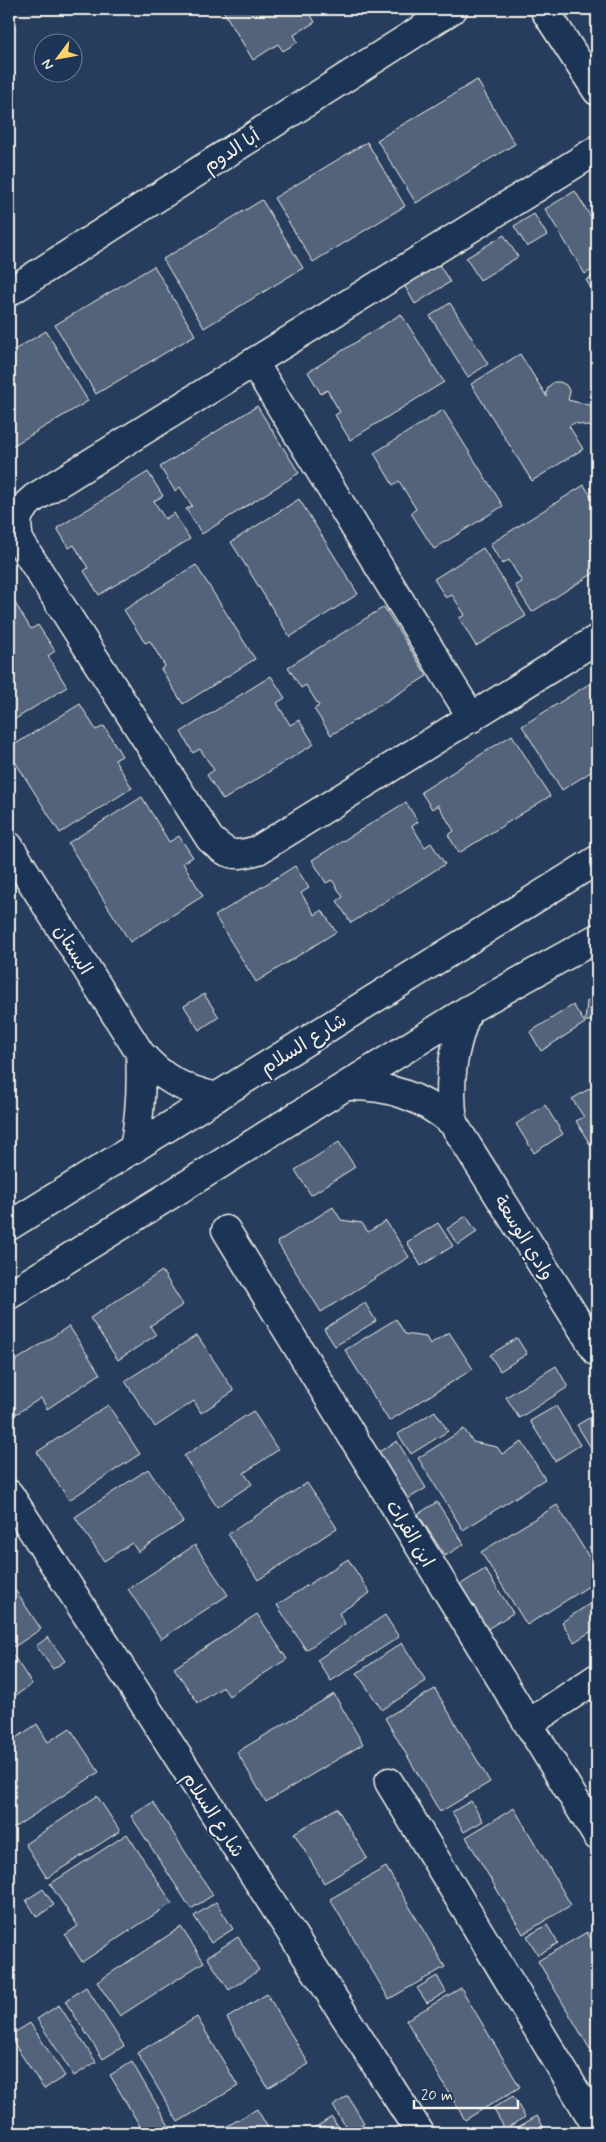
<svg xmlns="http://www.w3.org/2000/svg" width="606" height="2142" viewBox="0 0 606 2142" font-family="Mynerve,'Playpen Sans Arabic',sans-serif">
	<rect width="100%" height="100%" fill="#263d5d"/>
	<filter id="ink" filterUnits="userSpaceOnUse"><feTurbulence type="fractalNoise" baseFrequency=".02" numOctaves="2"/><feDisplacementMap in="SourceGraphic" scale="10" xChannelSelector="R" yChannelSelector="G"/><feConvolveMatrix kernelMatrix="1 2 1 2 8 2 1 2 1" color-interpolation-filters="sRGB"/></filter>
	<g filter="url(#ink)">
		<!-- building -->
		<path fill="#52647b" stroke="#f4f1e8" d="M222 9H307L315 22 294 35 298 42 283 51 278 44 253 60Z
			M477 80 515 144 416 203 377 140Z
			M367 142 405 206 313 262 274 198Z
			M575 191 597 227V267L585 274 545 209Z
			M262 200 303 268 204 328 163 259Z
			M534 214 547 235 527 247 514 226Z
			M504 235 518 257 480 280 466 258Z
			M438 263 450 282 415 304 404 285Z
			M154 266 195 335 96 394 55 325Z
			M597 273V298L586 280Z
			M450 303 488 364 468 377 430 316Z
			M401 314 444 382 350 440 335 415 340 412 327 390 321 394 308 372Z
			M46 331 88 401 9 448V353Z
			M520 354 547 397 546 393 549 386 554 382H560L566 385 570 392 568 400 597 407V428L574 423 569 426 583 449 532 481 471 384Z
			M257 406 299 473 202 534 186 509 192 506 180 487 175 491 160 467Z
			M443 410 503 506 434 549 411 513 416 509 399 481 393 485 374 453Z
			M148 472 163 496 154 501 165 519 174 513 190 539 99 595 84 571 88 568 74 545 69 548 57 528Z
			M584 485 597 506 593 511 597 518V571L532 612 515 585 522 582 509 560 502 564 490 544Z
			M299 499 358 594 290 637 231 542Z
			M483 548 526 616 476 646 459 618 465 615 452 595 446 598 434 579Z
			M196 565 255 659 183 704 161 669 165 666 150 641 145 643 124 610Z
			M10 595 31 629 38 625 55 651 48 656 67 687 9 723Z
			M384 607 427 676 331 735 314 709 319 706 306 685 301 688 288 667Z
			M271 676 285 698 277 703 290 725 299 720 314 744 223 800 207 775 214 770 200 749 193 753 181 732Z
			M597 679V768L562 790 522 726Z
			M80 704 96 730 104 726 122 756 115 760 132 788 60 833 9 752V748Z
			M512 735 550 796 459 853 448 835 454 831 438 805 432 809 421 792Z
			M142 797 169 842 179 836 193 857 183 863 203 896 130 942 68 843Z
			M406 802 418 822 412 826 425 847 431 843 445 864 351 923 337 901 343 897 332 880 326 883 312 860Z
			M295 866 309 888 301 893 315 915 322 910 336 932 256 982 215 916Z
			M204 994 219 1017 199 1030 184 1006Z
			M587 1001 597 1002V1021H585Z
			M573 1005 585 1023 541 1051 530 1032Z
			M597 1084V1142L591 1146 576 1121 584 1117 572 1099Z
			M545 1105 563 1134 534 1153 516 1124Z
			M339 1142 355 1167 311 1195 295 1170Z
			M333 1207 341 1220 362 1223 368 1232 386 1221 409 1257 321 1312 277 1242Z
			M466 1216 477 1232 458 1245 447 1229Z
			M438 1223 453 1246 421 1266 407 1242Z
			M162 1271 183 1305 150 1326 156 1335 118 1360 90 1318Z
			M365 1303 376 1321 335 1346 324 1329Z
			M396 1319 405 1334 426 1337 430 1344 449 1332 473 1369 389 1421 345 1350Z
			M69 1326 100 1374 47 1409 41 1398 16 1414 9 1403V1365Z
			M197 1335 234 1391 201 1413 194 1401 155 1427 125 1381Z
			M517 1338 527 1354 500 1371 490 1355Z
			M556 1366 568 1387 519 1418 506 1397Z
			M108 1405 140 1454 69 1500 37 1452Z
			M556 1406 580 1445 555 1461 530 1421Z
			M253 1411 278 1450 244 1473 252 1484 217 1507 184 1456Z
			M435 1411 448 1431 411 1454 398 1434Z
			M589 1418 597 1431 596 1456 577 1425Z
			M464 1429 473 1442 497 1447 502 1454 522 1442 545 1479 463 1530 418 1458Z
			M397 1441 426 1488 406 1500 377 1453Z
			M148 1469 183 1522 138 1552 132 1543 104 1561 75 1517Z
			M307 1483 337 1528 258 1580 228 1534Z
			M437 1502 464 1544 445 1556 418 1514Z
			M557 1505 597 1570V1581L527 1625 481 1552Z
			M597 1542V1560L589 1547Z
			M195 1545 228 1595 161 1639 128 1589Z
			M348 1559 370 1593 339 1613 345 1624 306 1650 277 1605Z
			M485 1569 513 1613 486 1630 458 1586Z
			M9 1581 41 1629 14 1647 9 1638Z
			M597 1599V1628L574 1642 562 1622Z
			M257 1614 287 1659 229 1696 223 1687 198 1703 174 1668Z
			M385 1615 399 1637 331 1681 317 1660Z
			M48 1637 65 1661 53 1669 36 1646Z
			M402 1643 426 1681 382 1710 357 1673Z
			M13 1655 32 1684 9 1700V1658Z
			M435 1689 490 1782 440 1812 385 1718Z
			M334 1694 363 1744 266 1802 237 1752Z
			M37 1724 48 1742 70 1728 99 1772 9 1831V1733L13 1740Z
			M97 1796 120 1831 47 1878 25 1844Z
			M471 1801 483 1821 464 1832 452 1812Z
			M153 1802 213 1895 191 1909 131 1816Z
			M337 1808 367 1858 324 1883 294 1833Z
			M514 1808 571 1905 523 1934 466 1837Z
			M127 1834 172 1903 82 1962 65 1935 78 1926 50 1884Z
			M386 1867 445 1967 389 1999 330 1899Z
			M43 1889 54 1905 37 1917 26 1900Z
			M216 1902 233 1929 211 1943 194 1916Z
			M547 1925 558 1943 538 1955 527 1936Z
			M181 1927 204 1962 120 2016 97 1982Z
			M587 1932 597 1949V2054L594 2056 538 1961Z
			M238 1937 259 1970 229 1990 207 1957Z
			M437 1976 446 1992 427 2003 417 1988Z
			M86 1987 124 2046 103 2059 65 2001Z
			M461 1988 520 2087 465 2120 406 2020Z
			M267 1994 309 2064 268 2088 227 2018Z
			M59 2005 96 2062 74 2076 37 2019Z
			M197 2017 238 2086 178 2122 137 2053Z
			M30 2023 65 2076 44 2089 9 2036Z
			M132 2062 173 2133H144L110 2075Z
			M348 2096 364 2123 349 2132 333 2106Z
			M513 2096 525 2117 505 2129 493 2108Z
			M257 2109 271 2133H215Z
			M537 2116 547 2133H508Z
			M332 2117 341 2133H310L309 2131Z"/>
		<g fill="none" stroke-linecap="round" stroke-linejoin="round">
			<!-- minor casing -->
			<g stroke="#f4f1e8" stroke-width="31">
				<path id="minor" d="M544 9 597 91
					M597 150 34 498C17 512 15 518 19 540L210 839C229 856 233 857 258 850L597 639
					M9 292 453 9
					M254 363 472 718
					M9 846 140 1053C163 1079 182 1089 217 1097
					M346 1086C388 1085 421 1096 453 1123L597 1352
					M453 1123C448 1080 452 1051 468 1010
					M134 1149C140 1116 142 1086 140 1053
					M226 1230 597 1836
					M9 1494 420 2133
					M528 1724 597 1678
					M389 1782 597 2127"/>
			</g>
			<!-- secondary casing -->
			<g stroke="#f4f1e8" stroke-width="31">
				<path id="secondary" d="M9 1226 597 860
					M9 1295 468 1010 597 938"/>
			</g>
			<!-- minor -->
			<use href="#minor" stroke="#1d3557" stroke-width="28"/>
			<!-- secondary -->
			<use href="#secondary" stroke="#1d3557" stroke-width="28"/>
		</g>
	</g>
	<g text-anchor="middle" stroke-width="4" stroke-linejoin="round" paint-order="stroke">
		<!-- street labels -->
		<g font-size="19" fill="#f4f1e8" stroke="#1d3557">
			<text transform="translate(231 150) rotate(-33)" y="7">أبا الدوم</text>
			<text transform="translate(74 949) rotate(58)" y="7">البستان</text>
			<text transform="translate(303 1043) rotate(-32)" y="7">شارع السلام</text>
			<text transform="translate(525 1237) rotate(58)" y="7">وادي الوسعة</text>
			<text transform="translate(411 1533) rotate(59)" y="7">ابن الفرات</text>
			<text transform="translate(214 1814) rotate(57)" y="7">شارع السلام</text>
		</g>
	</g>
	<!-- margin -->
	<rect width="606" height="2142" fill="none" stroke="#1d3557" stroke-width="30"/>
	<rect x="15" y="15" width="576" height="2112" fill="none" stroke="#f4f1e8" stroke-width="2" filter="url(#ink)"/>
	<!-- north arrow -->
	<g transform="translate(58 58) rotate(238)"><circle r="24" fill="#1d3557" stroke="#738091"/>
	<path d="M0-4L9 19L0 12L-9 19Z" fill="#ffd166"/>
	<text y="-8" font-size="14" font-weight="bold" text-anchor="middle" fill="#f4f1e8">N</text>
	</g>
	<!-- scale -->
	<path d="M414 2100v8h104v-8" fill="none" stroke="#f4f1e8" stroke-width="2.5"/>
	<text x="421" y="2100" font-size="15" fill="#f4f1e8" stroke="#1d3557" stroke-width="4" paint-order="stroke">20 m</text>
</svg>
